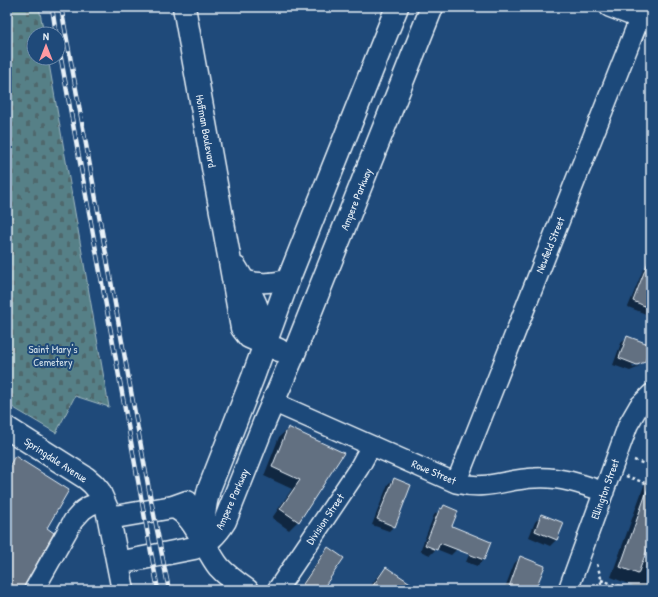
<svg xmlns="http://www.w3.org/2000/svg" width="658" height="597" viewBox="0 0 658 597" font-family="'Patrick Hand',sans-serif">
	<defs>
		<pattern id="cemetery-stones" width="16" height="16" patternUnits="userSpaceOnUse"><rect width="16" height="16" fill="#578087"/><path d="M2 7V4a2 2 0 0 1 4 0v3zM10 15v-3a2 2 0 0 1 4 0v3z" fill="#4f676c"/></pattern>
	</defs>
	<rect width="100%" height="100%" fill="#1f4a7a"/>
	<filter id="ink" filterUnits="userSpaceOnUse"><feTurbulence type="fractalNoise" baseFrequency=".025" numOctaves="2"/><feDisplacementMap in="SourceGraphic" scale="8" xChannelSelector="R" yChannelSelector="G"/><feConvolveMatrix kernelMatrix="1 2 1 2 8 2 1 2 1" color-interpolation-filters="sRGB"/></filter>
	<g filter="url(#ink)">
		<!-- cemetery -->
		<path fill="url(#cemetery-stones)" stroke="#a0b8c0" d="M7 7H39L44 34H34V58H48L109 407 75 396 56 433 7 404Z"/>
		<!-- shadow -->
		<path fill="#0007" fill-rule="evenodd" d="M649 264 651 265V316L628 307 643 270Z
			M651 327V337L647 336Z
			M628 337 644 361 637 368 630 371 613 365 621 343ZM641 363V365L633 368 632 366Z
			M288 429 343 453 298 521 289 530 272 518 292 489 264 476 279 437Z
			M15 457 45 528 21 590H7V465Z
			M651 466V536L643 558 651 561V590H643L611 577Z
			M394 479V526L389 531 372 525 388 484Z
			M444 506 457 549 451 555 436 549 430 555 420 551 434 515Z
			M541 516 557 539 550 546 529 537 535 522Z
			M473 545 483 560 477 566 466 562Z
			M328 548 321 590H298L323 553Z
			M520 557 536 584 541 586 540 590H504L514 564Z
			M386 568 419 590H368L377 577Z"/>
		<!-- building -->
		<path fill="#626f81" stroke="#e8f1f8" d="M650 257 651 296 647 307 633 301Z
			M627 336 651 345 645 362 637 365 619 358Z
			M288 427 344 453 299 522 280 509 300 480 272 467Z
			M15 456 69 490 47 528 54 533 22 590H7V470Z
			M394 478 411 485 395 527 377 519Z
			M649 485 651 486V539L638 574 620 567Z
			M444 505 458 511 452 526 491 542 484 560 440 543 437 550 425 545 440 508 442 509Z
			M541 514 564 523 557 540 535 531Z
			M328 547 344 558 322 590H299Z
			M520 556 545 566 535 590H508Z
			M386 567 421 590H370Z"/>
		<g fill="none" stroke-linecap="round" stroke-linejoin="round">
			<!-- street casing -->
			<g stroke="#e8f1f8" stroke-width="22">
				<path id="street" d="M609 7 651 23
					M244 280C260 284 274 284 289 278
					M273 402 456 483C488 491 505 479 535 478 558 476 582 484 604 492
					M456 483 644 7
					M34 590 73 521 83 510 89 506 104 500
					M277 590 359 468 371 446
					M568 590 628 425 639 406 651 394"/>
			</g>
			<!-- secondary casing -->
			<g stroke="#e8f1f8" stroke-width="25">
				<path id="secondary" d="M184 7 242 328 249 337 279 350
					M236 268C252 294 262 313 266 344
					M7 428 86 478 93 484 99 491 107 509 123 590
					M173 507C194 513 205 550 219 567 227 576 237 583 247 590
					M109 518 173 507 187 502
					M204 544C202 525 204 507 209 489L253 377 289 278 397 7
					M118 563 194 548C209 542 217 534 225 521L264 423 293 356 432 7"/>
			</g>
			<!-- path -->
			<path stroke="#e8f1f8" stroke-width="2.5" stroke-dasharray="3 3" stroke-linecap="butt" d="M634 460 650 466
				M626 476 651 485
				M597 564 601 578V590
				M601 580 631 590"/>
			<!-- street -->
			<use href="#street" stroke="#1f4a7a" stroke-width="19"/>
			<!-- secondary -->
			<use href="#secondary" stroke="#1f4a7a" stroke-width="22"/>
			<!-- rail casing -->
			<g stroke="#e8f1f8" stroke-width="4.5">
				<path id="rail" d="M52 7 56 34
					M61 7 149 490 169 590
					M58 42 158 590"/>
			</g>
			<!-- rail -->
			<use href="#rail" stroke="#1f4a7a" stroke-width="3" stroke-dasharray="9" stroke-linecap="butt"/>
		</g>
	</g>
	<g text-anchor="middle" stroke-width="4" stroke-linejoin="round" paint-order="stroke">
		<!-- street labels -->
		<g font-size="11" fill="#e8f1f8" stroke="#1f4a7a">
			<text transform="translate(206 131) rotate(80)" y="4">Hoffman Boulevard</text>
			<text transform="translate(356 199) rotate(-68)" y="4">Ampere Parkway</text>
			<text transform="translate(550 245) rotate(-68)" y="4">Newfield Street</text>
			<text transform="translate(56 460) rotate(33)" y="4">Springdale Avenue</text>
			<text transform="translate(434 472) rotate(23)" y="4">Rowe Street</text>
			<text transform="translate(605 489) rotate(-70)" y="4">Ellington Street</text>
			<text transform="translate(232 499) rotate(-66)" y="4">Ampere Parkway</text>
			<text transform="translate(325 519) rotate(-56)" y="4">Division Street</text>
		</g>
		<!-- park labels -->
		<g font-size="11" fill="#d2e0e7" stroke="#1f4a7a">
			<text x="53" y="353">Saint Mary's<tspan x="53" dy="13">Cemetery</tspan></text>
		</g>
	</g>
	<!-- margin -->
	<rect width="658" height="597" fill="none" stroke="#1f4a7a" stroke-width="24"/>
	<rect x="12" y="12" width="634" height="573" fill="none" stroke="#e8f1f8" stroke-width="1.5" filter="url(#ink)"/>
	<!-- north arrow -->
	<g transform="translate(46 46)"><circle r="19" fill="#1f4a7a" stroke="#6f8dac"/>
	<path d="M0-3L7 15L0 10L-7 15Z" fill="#ff9aa2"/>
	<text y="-6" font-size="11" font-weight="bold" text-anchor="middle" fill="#e8f1f8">N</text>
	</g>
</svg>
